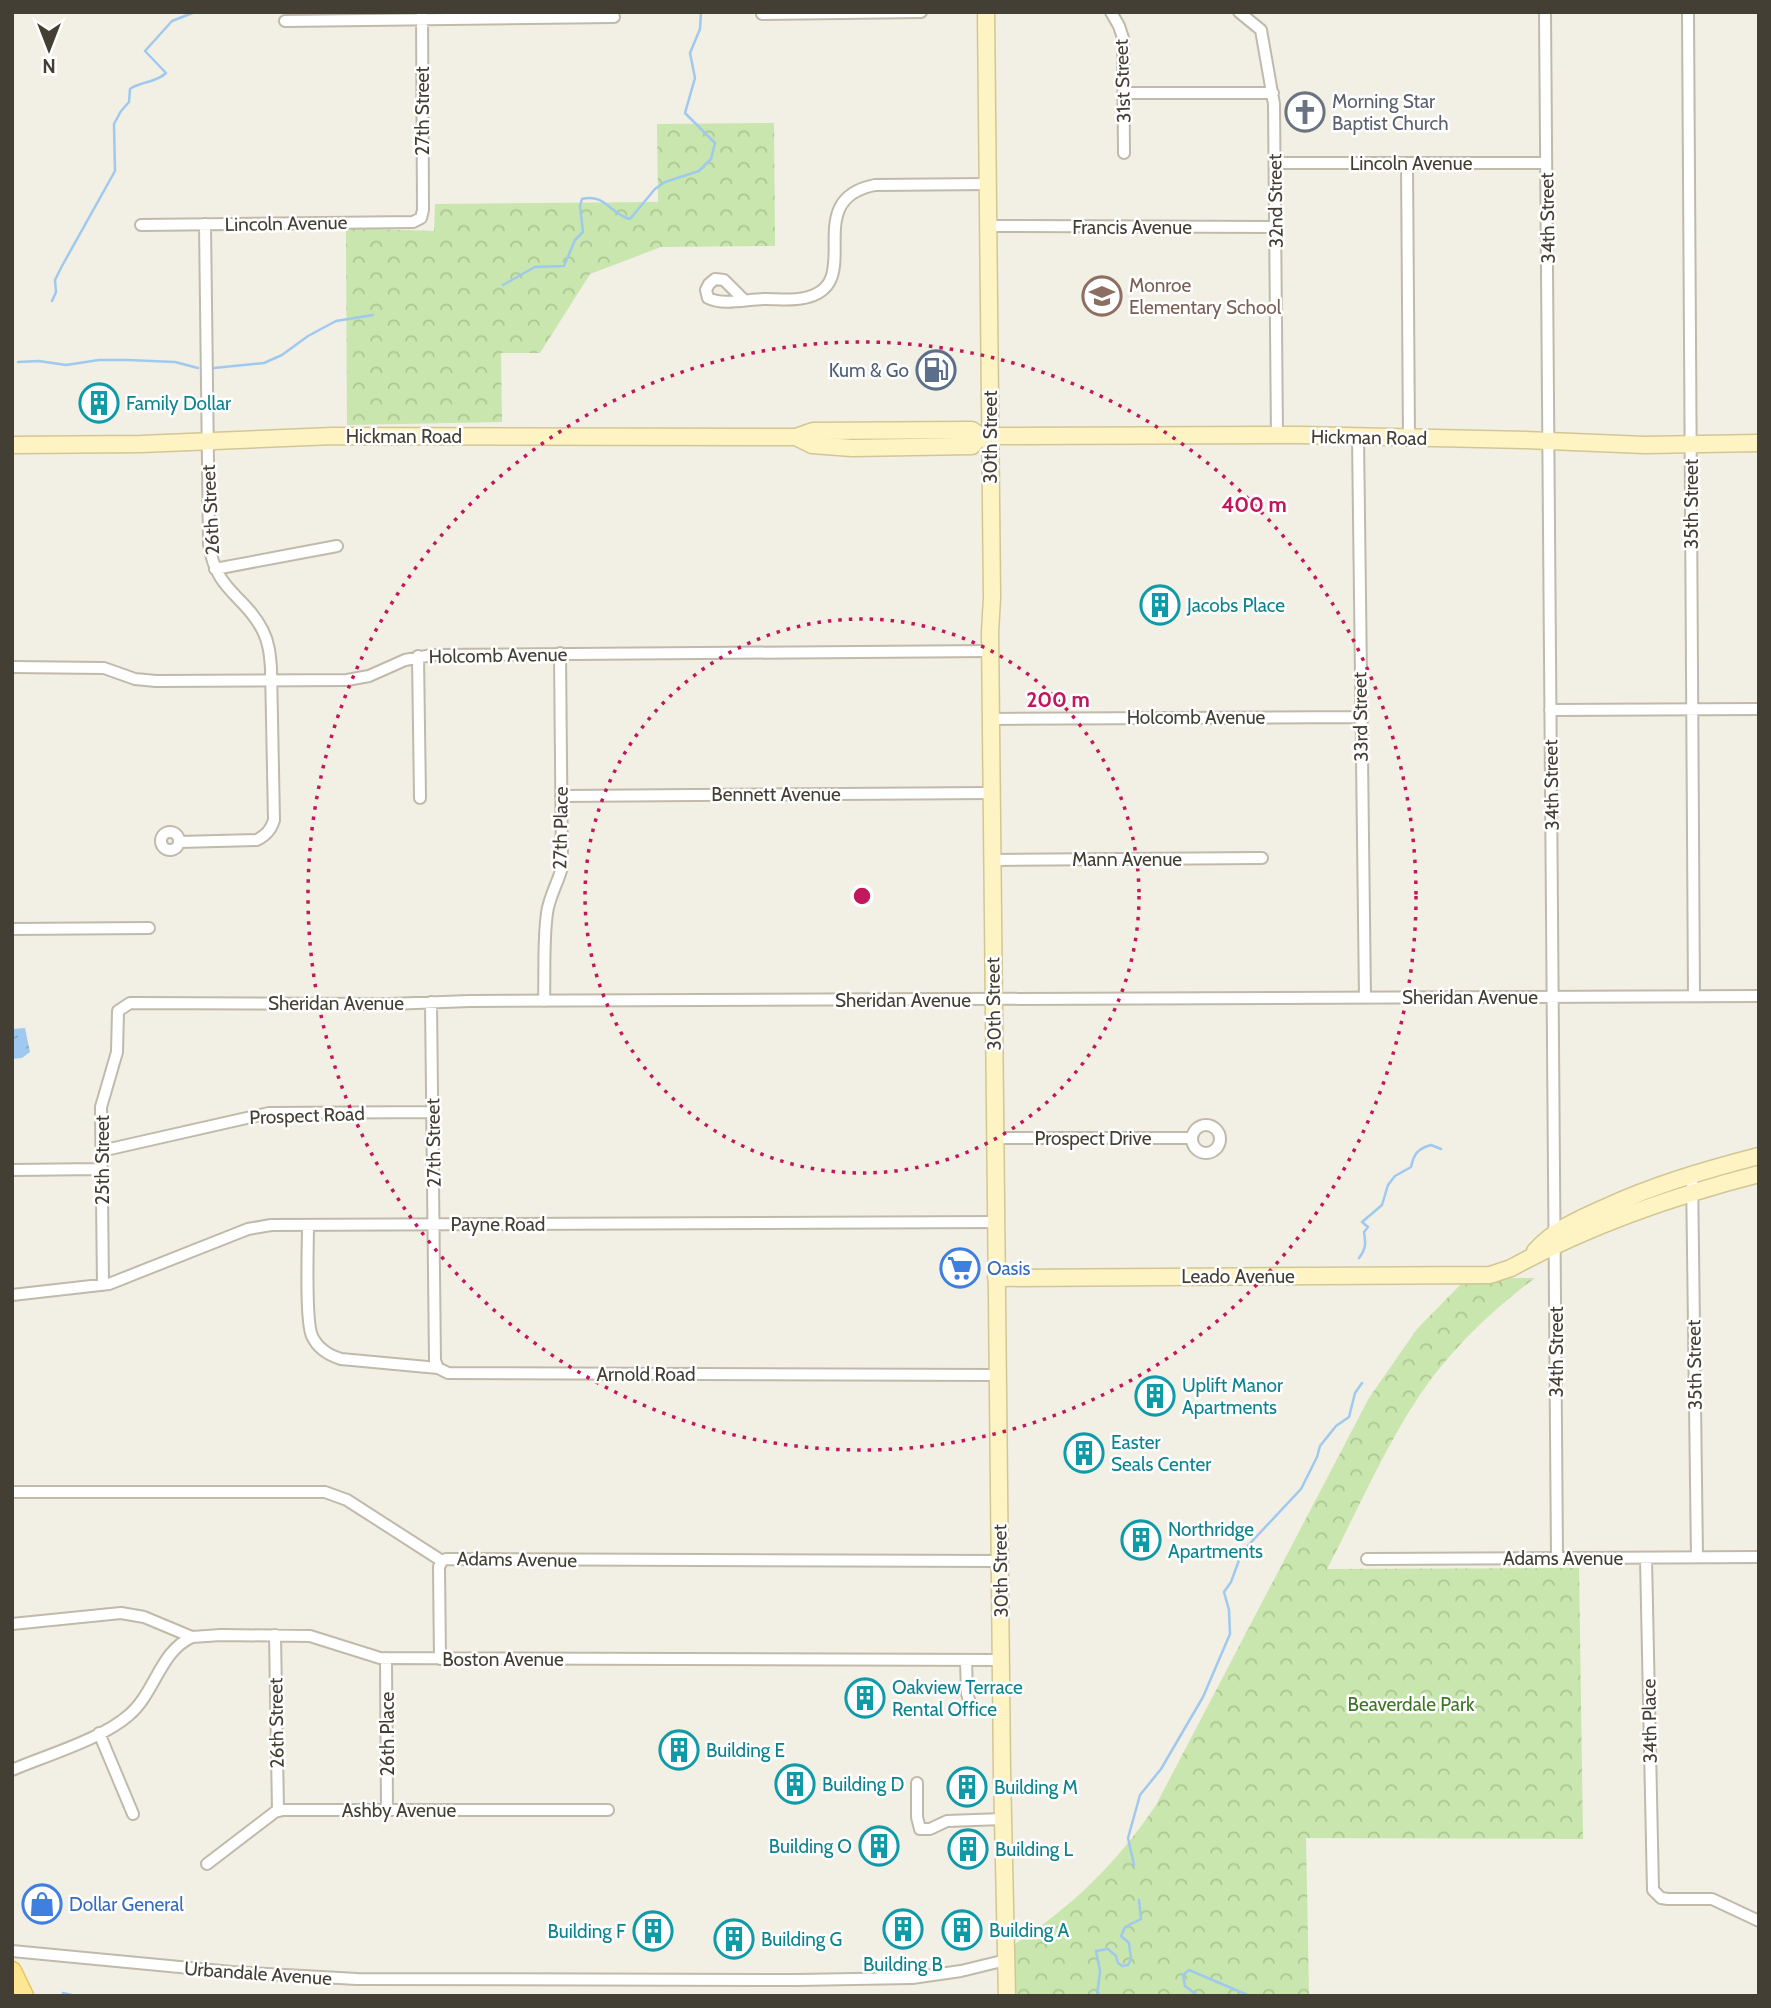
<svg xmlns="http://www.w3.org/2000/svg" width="1771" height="2008" viewBox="0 0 1771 2008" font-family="Cabin,sans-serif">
	<defs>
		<pattern id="park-crowns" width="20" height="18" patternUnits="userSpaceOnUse" patternTransform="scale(1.75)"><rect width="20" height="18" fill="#c8e6ad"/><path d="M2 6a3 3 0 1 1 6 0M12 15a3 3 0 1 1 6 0" fill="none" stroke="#adc695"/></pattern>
		<pattern id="water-ripples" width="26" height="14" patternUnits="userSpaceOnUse" patternTransform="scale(1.75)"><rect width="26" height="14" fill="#a0c9ef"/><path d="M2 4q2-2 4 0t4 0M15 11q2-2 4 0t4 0" fill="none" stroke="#84a5c2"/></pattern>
	</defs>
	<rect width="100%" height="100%" fill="#f2efe4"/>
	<!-- park -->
	<path fill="url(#park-crowns)" d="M774 123 775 246 661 247 590 274 540 353H501L502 422 347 425 346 228 434 231 435 204 658 202 657 124Z
		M1467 1278H1535C1496 1307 1461 1340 1431 1379 1389 1436 1360 1506 1327 1569L1579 1568 1583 1839 1306 1838 1309 1996H1015V1944C1074 1905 1116 1864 1156 1805L1369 1398 1417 1329Z"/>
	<!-- water -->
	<path fill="url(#water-ripples)" d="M25 1028 30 1052 22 1058 12 1059V1029Z"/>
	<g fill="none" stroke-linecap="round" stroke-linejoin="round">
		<!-- stream -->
		<path stroke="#a0c9ef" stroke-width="2.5" d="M503 285 535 267 564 266 575 240 583 232 580 206 582 199C605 193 610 214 630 219L655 189 665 182 699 171 711 159 715 143 685 113 695 78 690 53 700 29 701 12
			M52 301 56 292 55 280 62 266 115 171 114 124 121 111 129 102 130 89C141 81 156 83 166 73L145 51 172 21 195 12
			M18 362 39 361 66 365 99 360H128L175 362 198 368
			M214 368 264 363 282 355 308 336 336 321 373 315
			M1359 1258C1366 1249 1366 1243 1364 1232L1368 1227 1362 1222 1382 1205 1388 1185 1395 1176 1411 1167C1414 1154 1417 1149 1431 1145L1441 1149
			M1134 1865 1128 1838 1140 1795 1161 1769 1203 1697 1230 1634 1229 1610 1224 1592 1231 1582 1242 1552 1301 1489 1317 1457 1320 1446 1336 1426 1349 1417 1355 1393 1362 1383
			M63 1993 76 1996
			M1097 1996 1100 1971 1096 1951 1108 1949 1116 1956 1118 1963 1122 1966 1128 1965 1131 1959 1129 1943 1121 1936 1125 1927 1141 1919 1139 1900
			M1198 1996 1185 1986 1183 1975 1189 1970 1250 1996
			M1479 1996H1498"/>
		<!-- street casing -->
		<g stroke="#c0baaa" stroke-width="14">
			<path id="street" d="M1111 12 1119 26 1123 38 1124 153
				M1239 12 1261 30 1274 104 1277 436
				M1545 12 1557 1558
				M1688 12 1694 996
				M762 14 921 12
				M285 21 614 17
				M1123 93H1273
				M1275 163H1546
				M1407 163 1409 438
				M141 225 413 222 421 218 423 210 422 12
				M988 226 1275 227
				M743 299 724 280 715 279 709 284 706 290 708 298C725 306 747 299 766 299 778 299 792 301 804 298 869 285 797 200 875 185L988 184
				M1358 436 1365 998
				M215 569 337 546
				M418 656 420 798
				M12 667 104 668 135 679 156 681 347 680 369 676 405 660 432 655 990 651
				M1550 710 1759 709
				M990 719 1360 717
				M561 796 991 793
				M161 841a9 9 0 1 1 18 0a9 9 0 1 1-18 0Z
				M179 842 257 840C266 835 271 830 274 820L271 668C270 655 269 643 263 631 244 594 216 592 209 544L205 224
				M992 860 1262 858
				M12 929 149 928
				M544 1001C545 972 543 942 547 913 549 897 558 883 562 867L560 653
				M431 1002 435 1361 438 1368
				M1192 1139a14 14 0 1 1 28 0a14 14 0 1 1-28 0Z
				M995 1138H1192
				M101 1151 269 1113 433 1112
				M12 1170 101 1169
				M1692 1173 1697 1557
				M308 1225C308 1246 305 1320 312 1336 318 1349 328 1355 341 1359L438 1368 448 1373 998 1375
				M103 1285 101 1107 117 1052 118 1011 130 1003 389 1004 470 1001 1759 996
				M12 1295 109 1284 248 1229 271 1225 996 1222
				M12 1492H325L347 1500 442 1561 446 1559 1000 1561
				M1646 1558 1653 1890 1661 1898 1668 1899H1712L1759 1921
				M1367 1559 1759 1557
				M12 1624 121 1613 144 1617 192 1637 221 1635 310 1636 380 1658 1001 1660
				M275 1635 278 1811
				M386 1658 387 1810
				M440 1659 439 1567 442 1561
				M966 1660 967 1694 972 1708
				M99 1733 133 1814
				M12 1770C47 1755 102 1739 129 1715 155 1693 160 1651 192 1637
				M917 1783V1817L920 1829H930L947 1821 1003 1819
				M207 1864 275 1812 283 1810H608
				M12 1951 232 1972 357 1979 797 1980 912 1978 961 1971 1006 1960"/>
		</g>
		<!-- secondary casing -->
		<g stroke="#d2c694" stroke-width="19">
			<path id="secondary" d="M986 12 992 598 990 632 1002 1773 1007 1996
				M796 437 812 445 852 448 972 446 980 436
				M12 445 141 444 333 436 796 437 813 431 972 430 980 436 1301 435 1525 440 1645 445 1759 443
				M1535 1251C1554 1230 1579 1219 1604 1208 1654 1185 1705 1170 1759 1156
				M996 1278 1490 1275 1511 1268C1589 1225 1673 1196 1759 1174"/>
		</g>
		<!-- primary casing -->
		<g stroke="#e2c662" stroke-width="21">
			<path id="primary" d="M12 1971 24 1996"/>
		</g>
		<!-- street -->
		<use href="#street" stroke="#fff" stroke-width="10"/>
		<!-- secondary -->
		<use href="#secondary" stroke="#fef4c3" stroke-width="16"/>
		<!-- primary -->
		<use href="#primary" stroke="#fde792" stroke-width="18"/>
	</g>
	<!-- distance rings -->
	<g fill="none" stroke="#c2185b" stroke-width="3.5" stroke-dasharray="3.5 7">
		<circle cx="862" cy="896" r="277"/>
		<circle cx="862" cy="896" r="554"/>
	</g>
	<!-- icons -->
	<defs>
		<g id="church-ring" transform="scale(2.0125)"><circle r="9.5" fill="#fff" stroke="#6b7280" stroke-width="1.5"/><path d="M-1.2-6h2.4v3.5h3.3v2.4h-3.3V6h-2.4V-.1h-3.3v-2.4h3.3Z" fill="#6b7280"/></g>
		<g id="school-ring" transform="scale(2.0125)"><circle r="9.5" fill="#fff" stroke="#8d6e63" stroke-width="1.5"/><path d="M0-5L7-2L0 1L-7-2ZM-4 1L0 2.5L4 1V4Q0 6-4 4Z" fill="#8d6e63"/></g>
		<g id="fuel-ring" transform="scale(2.0125)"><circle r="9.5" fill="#fff" stroke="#5c6f8a" stroke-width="1.5"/><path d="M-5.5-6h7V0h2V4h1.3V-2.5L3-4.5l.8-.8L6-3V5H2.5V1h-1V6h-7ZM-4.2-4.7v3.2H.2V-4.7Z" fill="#5c6f8a"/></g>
		<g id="building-ring" transform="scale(2.0125)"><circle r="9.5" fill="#fff" stroke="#0f9aa8" stroke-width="1.5"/><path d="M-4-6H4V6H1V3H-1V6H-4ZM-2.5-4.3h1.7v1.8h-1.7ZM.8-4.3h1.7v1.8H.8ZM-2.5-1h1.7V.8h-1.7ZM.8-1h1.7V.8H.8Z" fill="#0f9aa8"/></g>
		<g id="supermarket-ring" transform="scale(2.0125)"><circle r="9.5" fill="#fff" stroke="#3f7fe0" stroke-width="1.5"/><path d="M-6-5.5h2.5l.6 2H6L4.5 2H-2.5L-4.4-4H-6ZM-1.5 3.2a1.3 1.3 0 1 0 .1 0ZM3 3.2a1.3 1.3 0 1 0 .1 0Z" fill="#3f7fe0"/></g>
		<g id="shop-ring" transform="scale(2.0125)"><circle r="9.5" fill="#fff" stroke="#3f7fe0" stroke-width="1.5"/><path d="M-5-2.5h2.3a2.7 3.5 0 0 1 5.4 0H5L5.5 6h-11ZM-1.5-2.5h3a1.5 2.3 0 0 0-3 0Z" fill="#3f7fe0"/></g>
	</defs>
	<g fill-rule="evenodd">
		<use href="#church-ring" x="1305" y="112"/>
		<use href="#school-ring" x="1102" y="296"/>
		<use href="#fuel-ring" x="936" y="370"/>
		<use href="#building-ring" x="99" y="403"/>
		<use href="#building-ring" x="1160" y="605"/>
		<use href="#supermarket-ring" x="960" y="1268"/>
		<use href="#building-ring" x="1155" y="1396"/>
		<use href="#building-ring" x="1084" y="1453"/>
		<use href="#building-ring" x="1141" y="1540"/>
		<use href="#building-ring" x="865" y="1698"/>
		<use href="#building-ring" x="679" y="1750"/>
		<use href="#building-ring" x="795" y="1784"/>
		<use href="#building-ring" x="967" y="1787"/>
		<use href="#building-ring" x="879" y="1846"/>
		<use href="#building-ring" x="968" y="1849"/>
		<use href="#shop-ring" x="42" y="1904"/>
		<use href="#building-ring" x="903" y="1929"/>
		<use href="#building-ring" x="962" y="1930"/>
		<use href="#building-ring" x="653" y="1931"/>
		<use href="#building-ring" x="734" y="1939"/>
	</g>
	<g text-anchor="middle" stroke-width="5" stroke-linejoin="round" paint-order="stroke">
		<!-- street labels -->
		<g font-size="19" fill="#443f34" stroke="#fff">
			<text transform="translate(1122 81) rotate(-92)" y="7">31st Street</text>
			<text transform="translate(422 111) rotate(-90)" y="7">27th Street</text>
			<text x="1411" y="170">Lincoln Avenue</text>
			<text transform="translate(1275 201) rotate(-91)" y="7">32nd Street</text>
			<text transform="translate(1547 218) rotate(-91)" y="7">34th Street</text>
			<text transform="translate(286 223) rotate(-1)" y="7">Lincoln Avenue</text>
			<text x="1132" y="234">Francis Avenue</text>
			<text x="404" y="443">Hickman Road</text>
			<text transform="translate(990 437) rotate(-90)" y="7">30th Street</text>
			<text transform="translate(1369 437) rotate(1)" y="7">Hickman Road</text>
			<text transform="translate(1691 504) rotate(-90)" y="7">35th Street</text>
			<text transform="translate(210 510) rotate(-93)" y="7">26th Street</text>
			<text transform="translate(498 655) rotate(-1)" y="7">Holcomb Avenue</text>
			<text x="1196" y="724">Holcomb Avenue</text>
			<text transform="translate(1360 717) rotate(-91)" y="7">33rd Street</text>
			<text transform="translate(1551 785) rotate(-91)" y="7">34th Street</text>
			<text x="776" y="801">Bennett Avenue</text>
			<text transform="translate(560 828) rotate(-89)" y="7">27th Place</text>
			<text x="1127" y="866">Mann Avenue</text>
			<text x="1470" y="1004">Sheridan Avenue</text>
			<text x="903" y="1007">Sheridan Avenue</text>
			<text x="336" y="1010">Sheridan Avenue</text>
			<text transform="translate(993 1004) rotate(-91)" y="7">30th Street</text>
			<text transform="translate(307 1115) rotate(-2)" y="7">Prospect Road</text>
			<text x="1093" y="1145">Prospect Drive</text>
			<text transform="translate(433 1143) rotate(-91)" y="7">27th Street</text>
			<text transform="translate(102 1160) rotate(-90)" y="7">25th Street</text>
			<text x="498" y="1231">Payne Road</text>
			<text x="1238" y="1283">Leado Avenue</text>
			<text transform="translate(1556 1352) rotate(-90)" y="7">34th Street</text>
			<text transform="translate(1694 1365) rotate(-91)" y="7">35th Street</text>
			<text x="646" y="1381">Arnold Road</text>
			<text x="1563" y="1565">Adams Avenue</text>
			<text transform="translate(517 1559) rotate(1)" y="7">Adams Avenue</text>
			<text transform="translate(1000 1571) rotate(-91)" y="7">30th Street</text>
			<text x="503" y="1666">Boston Avenue</text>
			<text transform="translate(1649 1721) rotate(-91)" y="7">34th Place</text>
			<text transform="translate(276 1723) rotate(-91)" y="7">26th Street</text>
			<text transform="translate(387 1734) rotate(-90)" y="7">26th Place</text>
			<text x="399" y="1817">Ashby Avenue</text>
			<text transform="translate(258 1973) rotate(4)" y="7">Urbandale Avenue</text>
		</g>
		<!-- worship labels -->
		<g font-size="19" fill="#5b616d" stroke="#fff" text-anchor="start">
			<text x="1332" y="108">Morning Star<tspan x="1332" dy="22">Baptist Church</tspan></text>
		</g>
		<!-- education labels -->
		<g font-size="19" fill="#785e54" stroke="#fff" text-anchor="start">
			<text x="1129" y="292">Monroe<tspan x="1129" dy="22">Elementary School</tspan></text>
		</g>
		<!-- service labels -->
		<g font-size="19" fill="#4e5e75" stroke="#fff" text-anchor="end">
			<text x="909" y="377">Kum &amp; Go</text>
		</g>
		<!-- culture labels -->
		<g font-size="19" fill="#0d838f" stroke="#fff" text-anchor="start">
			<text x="126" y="410">Family Dollar</text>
			<text x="1187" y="612">Jacobs Place</text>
			<text x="1182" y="1392">Uplift Manor<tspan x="1182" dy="22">Apartments</tspan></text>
			<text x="1111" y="1449">Easter<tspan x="1111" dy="22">Seals Center</tspan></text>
			<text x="1168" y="1536">Northridge<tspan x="1168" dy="22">Apartments</tspan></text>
			<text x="892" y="1694">Oakview Terrace<tspan x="892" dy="22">Rental Office</tspan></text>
			<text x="706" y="1757">Building E</text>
			<text x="822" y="1791">Building D</text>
			<text x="994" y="1794">Building M</text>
			<text x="852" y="1853" text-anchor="end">Building O</text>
			<text x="995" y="1856">Building L</text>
			<text x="989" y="1937">Building A</text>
			<text x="626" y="1938" text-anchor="end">Building F</text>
			<text x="761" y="1946">Building G</text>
			<text x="903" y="1971" text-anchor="middle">Building B</text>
		</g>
		<!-- shop labels -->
		<g font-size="19" fill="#366cbe" stroke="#fff" text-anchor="start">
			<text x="987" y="1275">Oasis</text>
			<text x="69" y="1911">Dollar General</text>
		</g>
		<!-- park labels -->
		<g font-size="19" fill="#3f7529" stroke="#fff">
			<text x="1411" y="1711">Beaverdale Park</text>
		</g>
	</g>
	<circle cx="862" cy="896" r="10" fill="#c2185b" stroke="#fff" stroke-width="3.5"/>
	<g font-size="21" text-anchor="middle" font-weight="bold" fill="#c2185b" stroke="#fff" stroke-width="5" stroke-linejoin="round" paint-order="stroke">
		<text x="1254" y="512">400 m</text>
		<text x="1058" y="707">200 m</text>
	</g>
	<!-- border -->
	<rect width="1771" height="2008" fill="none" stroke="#443f34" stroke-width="28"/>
	<!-- north arrow -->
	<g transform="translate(49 49) rotate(180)" stroke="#ffffff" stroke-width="5" paint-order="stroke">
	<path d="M0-5L12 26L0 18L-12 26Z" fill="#443f34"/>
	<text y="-10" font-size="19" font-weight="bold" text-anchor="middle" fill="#443f34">N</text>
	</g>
</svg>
